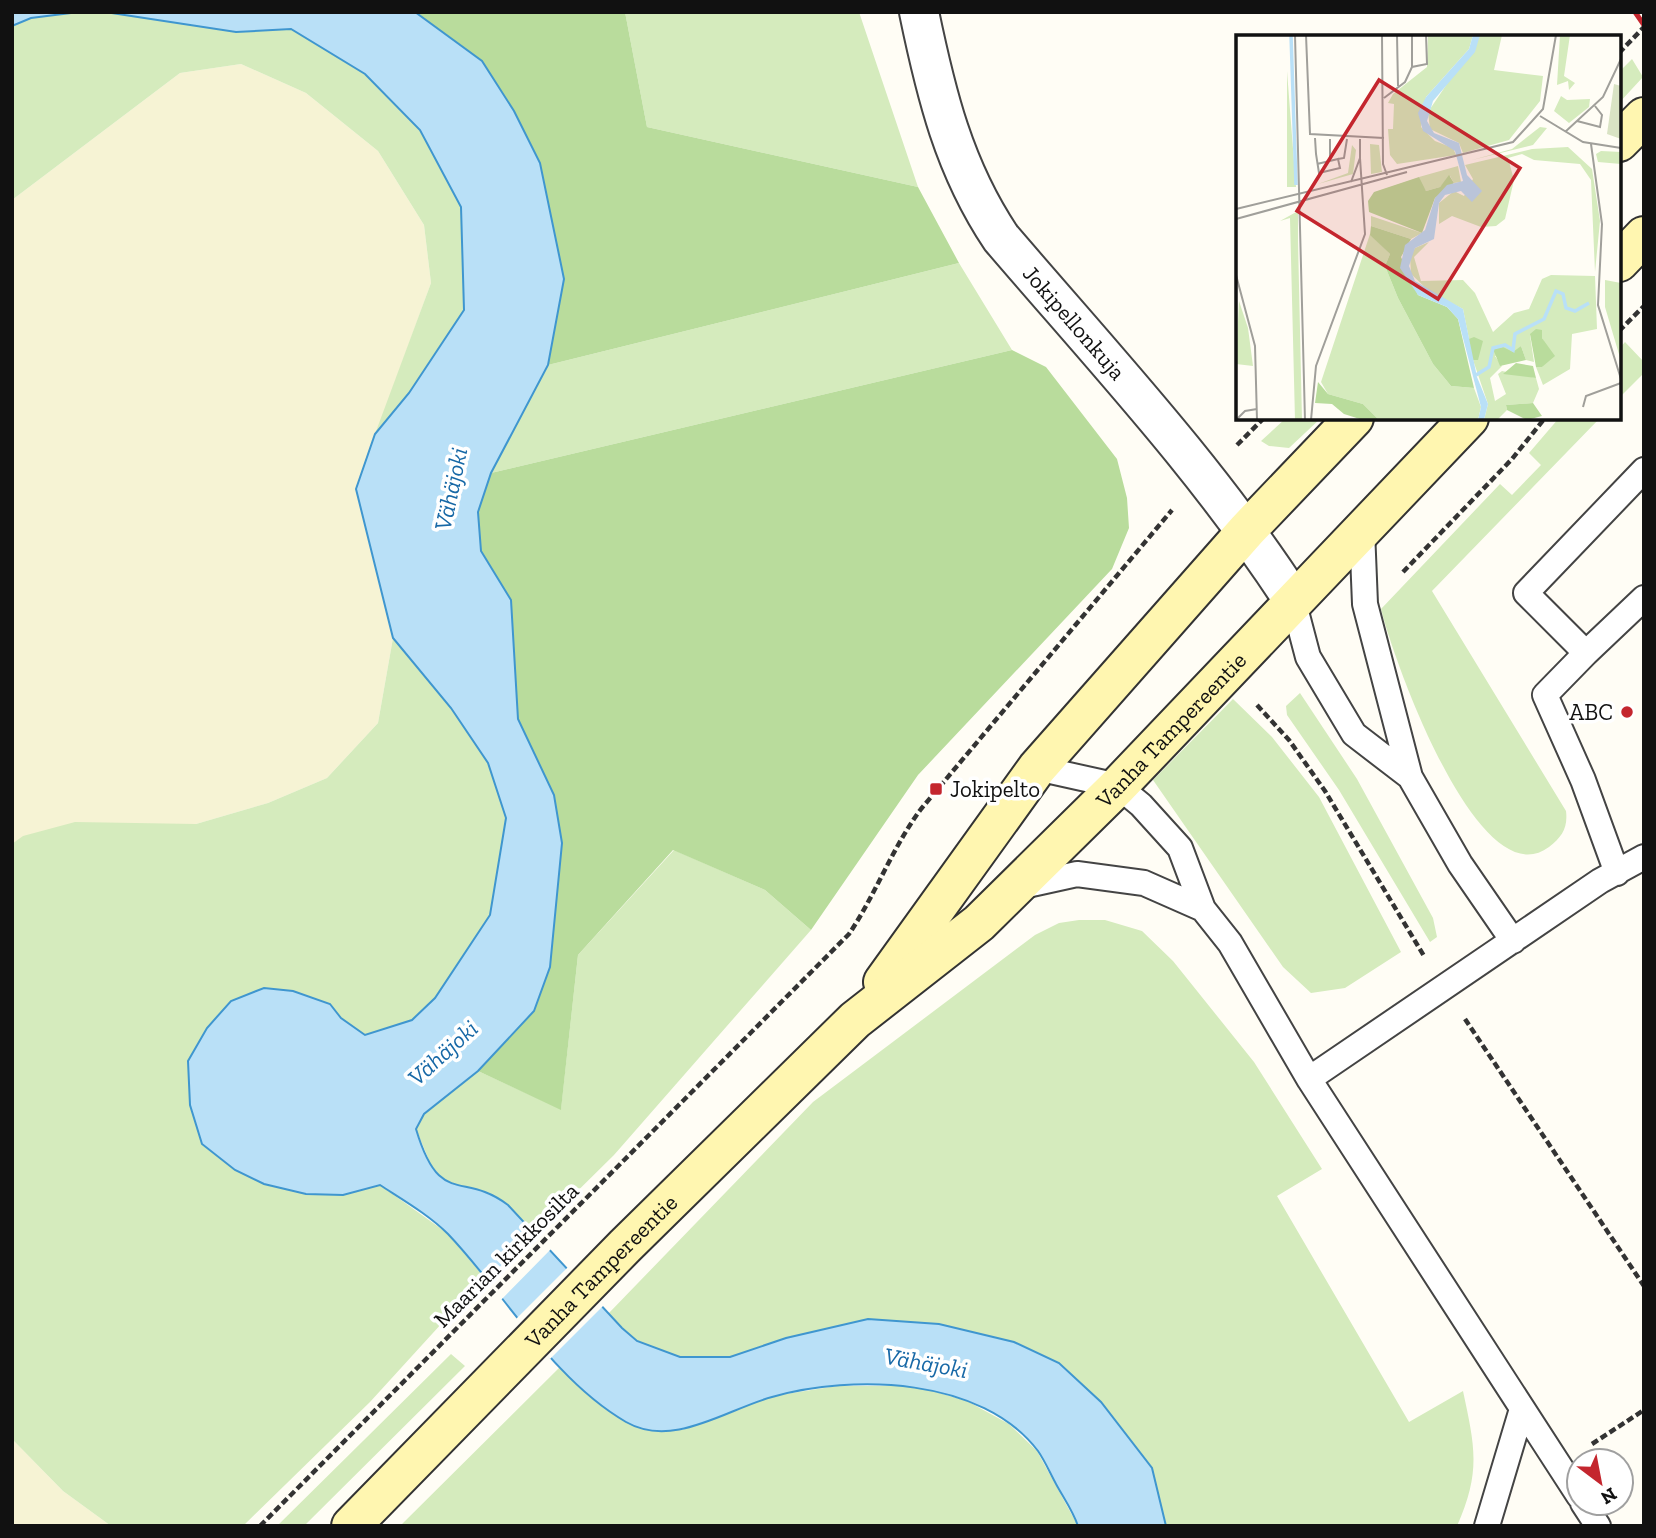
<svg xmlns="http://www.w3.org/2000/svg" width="1656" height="1538" viewBox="0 0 1656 1538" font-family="'Zilla Slab',serif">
	<rect width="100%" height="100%" fill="#fffdf5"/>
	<!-- farmland -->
	<path fill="#f6f3d4" d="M241 64 306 93 378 151 424 225 431 283 356 489 393 638 378 723 327 778 268 803 196 824H136L12 844V200L180 73Z
		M12 1439 63 1491 111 1526H12Z"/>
	<!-- green -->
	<path fill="#d5ebbd" d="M79 12H105L236 32 291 29 365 74 420 130 461 206 464 310 409 393 375 434 431 283 424 225 378 151 306 93 241 64 180 73 12 200V26L31 18Z
		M625 12H859L918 187 647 127Z
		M1632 59 1643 77 1619 103V72Z
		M959 263 1012 350 491 473 548 365Z
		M1625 342 1644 362V373L1619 398V349Z
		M1286 418H1321L1289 448 1269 446 1261 441Z
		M1559 418H1600L1432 591 1566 811C1568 828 1562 837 1549 847 1478 900 1392 655 1381 609L1500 484 1512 495 1541 465 1529 453Z
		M393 638 451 708 488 763 506 819 490 915 435 998 412 1020 365 1036 341 1018 330 1004 343 1195 380 1185 447 1233 484 1277 370 1402 243 1526H111L63 1491 12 1439V844L23 836 75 822 196 824 268 803 327 778 378 723Z
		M1300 693 1357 779 1433 918 1437 937 1430 942 1339 790 1287 715 1286 706Z
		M1233 699 1272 737 1319 797 1401 952 1345 988 1311 993 1283 967 1153 780Z
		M674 850 765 890 811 930 614 1155 534 1234 508 1205 447 1184 431 1165 416 1129 424 1114 478 1071 561 1109 578 955Z
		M1079 920H1105L1142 931 1173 961 1254 1062 1322 1169 1277 1196 1409 1422 1463 1391C1475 1447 1481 1472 1457 1526H1166L1152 1468 1101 1402 786 1338 730 1357H680L637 1341 608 1314 813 1102 1035 935 1059 923Z
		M451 1354 465 1366 304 1526H277Z
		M561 1366 590 1393 682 1430 773 1396 837 1386H915L967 1401 1009 1424 1037 1451 1078 1526H400Z"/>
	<!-- forest -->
	<path fill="#b9dc9c" d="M415 12H625L647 127 918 187 959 263 548 365 564 279 540 163 514 111 482 61Z
		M1012 350 1046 367 1117 459 1127 498 1129 528 1112 569 918 775 811 930 765 890 673 850 578 955 561 1110 478 1071 533 1011 550 967 562 843 554 795 518 719 511 600 481 551 478 512 491 473Z"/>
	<!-- water -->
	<path fill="#b9e0f7" stroke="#3f96cf" stroke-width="2" d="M12 12H79L31 18 12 26Z
		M105 12H415L482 61 514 111 540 163 564 279 548 365 491 473 478 512 481 551 511 600 518 719 554 795 562 843 550 967 534 1011 478 1071 424 1114 416 1129C440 1209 462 1170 508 1205L622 1328 637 1341 680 1357H730L786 1338 868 1319 939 1324 1014 1342 1059 1363 1101 1402 1152 1468 1166 1526H1078C1073 1511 1063 1497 1056 1484 1050 1473 1045 1461 1038 1451 982 1377 853 1374 772 1397 727 1409 673 1449 626 1422 552 1379 506 1295 448 1234 429 1215 403 1200 380 1185L343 1195 306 1194 264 1184 235 1170 202 1144 190 1105 188 1061 207 1028 231 1001 264 988 293 991 330 1004 341 1018 365 1035 412 1020 435 998 490 915 506 818 488 763 451 708 393 638 356 489 375 434 409 393 464 310 461 207 420 130 365 74 291 29 236 32Z"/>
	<!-- pier -->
	<path fill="#fffdf5" d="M538 1233 552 1248 500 1301 487 1285Z
		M569 1266 604 1305 550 1359 516 1319Z"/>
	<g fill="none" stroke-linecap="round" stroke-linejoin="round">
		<!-- service casing -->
		<g stroke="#444" stroke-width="28">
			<path id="service" d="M1644 470 1526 593 1586 653 1644 598
				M1362 530 1365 604 1410 777 1460 864 1513 941
				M1293 600 1308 657 1354 734 1410 777
				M1586 653 1545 695 1583 780 1617 873
				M1037 768 1118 786 1141 805 1180 848 1203 909 1230 943 1309 1079 1579 1496
				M1018 887 1077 874 1144 883 1203 909
				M1309 1079 1600 881 1644 857
				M1583 1503 1598 1526
				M1487 1526 1522 1409"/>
		</g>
		<!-- minor casing -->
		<g stroke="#444" stroke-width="42">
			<g id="minor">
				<path id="s1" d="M919 12C936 94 954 168 1001 238 1102 356 1208 469 1293 600"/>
			</g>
		</g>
		<!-- secondary casing -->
		<g stroke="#333" stroke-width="42">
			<g id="secondary">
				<path d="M1619 142 1644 117"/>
				<path d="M1619 262 1644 236"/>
				<path d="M883 982 1037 768 1247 530 1354 418"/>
				<path id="s2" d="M351 1526 625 1246 855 1020 979 923 1118 786 1469 418"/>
			</g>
		</g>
		<!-- path -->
		<path stroke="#333" stroke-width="4.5" stroke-dasharray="7 3.5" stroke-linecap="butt" d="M1619 53 1644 27
			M1619 331 1644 306
			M1237 445 1264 418
			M1403 572 1512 459 1545 418
			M1257 705 1289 740 1325 791 1424 956
			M1465 1019 1644 1286
			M1592 1444 1644 1410
			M260 1526 849 934C876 894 892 848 921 809L1172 510"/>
		<!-- service -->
		<use href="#service" stroke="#fff" stroke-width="24"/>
		<!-- minor -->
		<use href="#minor" stroke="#fff" stroke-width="38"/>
		<!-- secondary -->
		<use href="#secondary" stroke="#fff6b0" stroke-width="38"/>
		<!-- rail -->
		<path stroke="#c4262e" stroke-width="5" d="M1635 12 1644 25"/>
	</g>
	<!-- markers -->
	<g fill="#c4262e" stroke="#fff" stroke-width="2.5">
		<circle cx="1627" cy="712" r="7"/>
		<rect x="929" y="782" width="14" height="14" rx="3.5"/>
	</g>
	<g text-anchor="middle" stroke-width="7" stroke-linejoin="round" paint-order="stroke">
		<!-- street labels -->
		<g font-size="23" fill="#111" stroke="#fff">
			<text dy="8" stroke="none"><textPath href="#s1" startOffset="354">Jokipellonkuja</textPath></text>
			<text dy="8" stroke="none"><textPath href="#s2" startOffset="1144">Vanha Tampereentie</textPath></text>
			<text transform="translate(506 1255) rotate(-45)" y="8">Maarian kirkkosilta</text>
			<text dy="8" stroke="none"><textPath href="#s2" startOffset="357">Vanha Tampereentie</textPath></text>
		</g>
		<!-- poi labels -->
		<g font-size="23" fill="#111" stroke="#fff" text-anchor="end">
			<text x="1613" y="720">ABC</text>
			<text x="950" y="797" text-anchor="start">Jokipelto</text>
		</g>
		<!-- water labels -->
		<g font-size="24" font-style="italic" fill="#1768a6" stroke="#fff">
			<text transform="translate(451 489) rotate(-78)" y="8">Vähäjoki</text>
			<text transform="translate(443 1053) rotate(-42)" y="8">Vähäjoki</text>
			<text transform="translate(926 1363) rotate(10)" y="8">Vähäjoki</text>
		</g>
	</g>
	<!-- overview -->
	<g transform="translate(1236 35)">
		<rect width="385" height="385" fill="#fffdf5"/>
		<path d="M192 0H237L233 14 190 62 185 92 199 106 217 113 220 120 161 129 154 120 152 94H157L158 69 152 68 157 59 191 32ZM244 0H266L258 35 307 41 304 66 273 105 227 118 223 108 194 94 192 77ZM324 0H334L328 41 339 48 333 55 332 46 321 50ZM51 36 56 101 60 152H51ZM325 61 331 65 354 64 353 72 333 88 318 76ZM304 92 311 93 297 110 236 125 276 114ZM134 109 143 110 146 137 135 139ZM116 110 120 115 117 139 82 149 112 138ZM332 112 356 134 364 186 359 237 355 145 344 129 298 125 286 119 272 123 278 145 269 184 260 191 245 192 216 181 203 189V168L218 156 228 161 237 144 229 130 296 114ZM365 116 385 117V129L362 127 360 119ZM222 131 225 147 218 148 214 141 204 152 190 156 184 148 183 142ZM62 176V206L66 385H59L54 183 44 186ZM135 181 186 198 175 204 135 191ZM134 199 154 219 149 231 162 263 197 329 215 351 238 353 245 372 242 385H143L127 369 92 359 85 347ZM193 207 178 222 185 246 227 245 239 258 257 297 278 278 293 274 306 244 315 240 359 241 361 294 336 299 334 334 307 350 300 332H306L313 316 306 303 294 300 298 327 290 325 285 311 281 316 259 321 266 331 254 343 259 366 270 359 262 339 266 336 300 343 303 354 297 368 270 370 271 375 261 385H248L252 369 237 325H242L241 304H233L227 274 195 258 175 239 174 222 179 213ZM369 245 385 248V326L369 272ZM3 266 12 293 17 331 0 329Z" fill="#d5ebbd"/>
		<path d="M213 140 218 148 199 163 186 198 133 177 132 166 138 157 183 142 190 156 204 152ZM135 191 175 204 165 222 182 260 211 272 222 284 238 353 215 351 197 329 162 263 149 231 154 219 134 200ZM300 294 306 295V303L319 321 306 332H300L294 299ZM238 302 247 306 242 325H237L233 311V304ZM285 311 290 325 264 331 257 314 267 312 277 317ZM280 328 297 331 300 343 267 339ZM82 347 92 359 127 369 143 385H127L108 379 96 369 79 368ZM297 368 306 381 291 385 271 375 270 370Z" fill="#b9dc9c"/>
		<path d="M378 49 385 51V104L371 99Z" fill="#d9e3c4"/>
		<path d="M237 0H244L239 17 197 66 191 86 198 98 223 108 231 140 246 156 236 167 225 156 209 160 203 168 198 204 179 213 173 231 179 246 227 274 241 342 252 369 248 385H242L245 372 222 284 211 272 182 260 164 233 169 210 189 195 199 163 211 150 227 146 219 116 187 96 182 78 190 62 233 14Z" fill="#b9e0f7"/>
		<path fill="none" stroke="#b9e0f7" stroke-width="3.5" d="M55 0 60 150M240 340 253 332 257 313 269 310 277 315 279 299 308 284 320 256 327 259 330 273 339 276 353 268"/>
		<path fill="none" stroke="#a09f9a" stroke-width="2" d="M59 0 69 385M70 0 74 99 148 103M146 0 147 129 151 140M161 0 162 51M176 0V32M148 63 169 47 176 32 191 29 190 0M304 81 347 107 385 113M341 86 364 92 366 80 359 71M329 97 367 62 385 24M79 103 80 119 83 138 104 133 102 124 81 129M94 104V126M355 109 366 189 362 270 385 344M102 124 108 123 111 104M115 147 124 123V104M0 174 277 107 307 74 320 0M0 184 171 137M0 240 19 311 21 385M347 372 350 361 385 348M0 385 9 376 21 374M75 385 80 331 129 199 124 123"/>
		<path fill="#c4262e" fill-opacity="0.15" stroke="#c4262e" stroke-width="3.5" d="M143 45 284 133 202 264 61 176Z"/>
		<rect width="385" height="385" fill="none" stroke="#111" stroke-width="3.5"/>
	</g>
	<!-- border -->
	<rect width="1656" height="1538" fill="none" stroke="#111111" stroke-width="28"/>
	<!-- north arrow -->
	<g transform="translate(1600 1482) rotate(148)"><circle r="33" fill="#ffffff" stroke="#a0a0a0" stroke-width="2"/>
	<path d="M0-5L12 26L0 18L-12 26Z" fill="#c4262e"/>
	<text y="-10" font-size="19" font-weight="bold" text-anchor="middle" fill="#111111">N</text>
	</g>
</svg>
